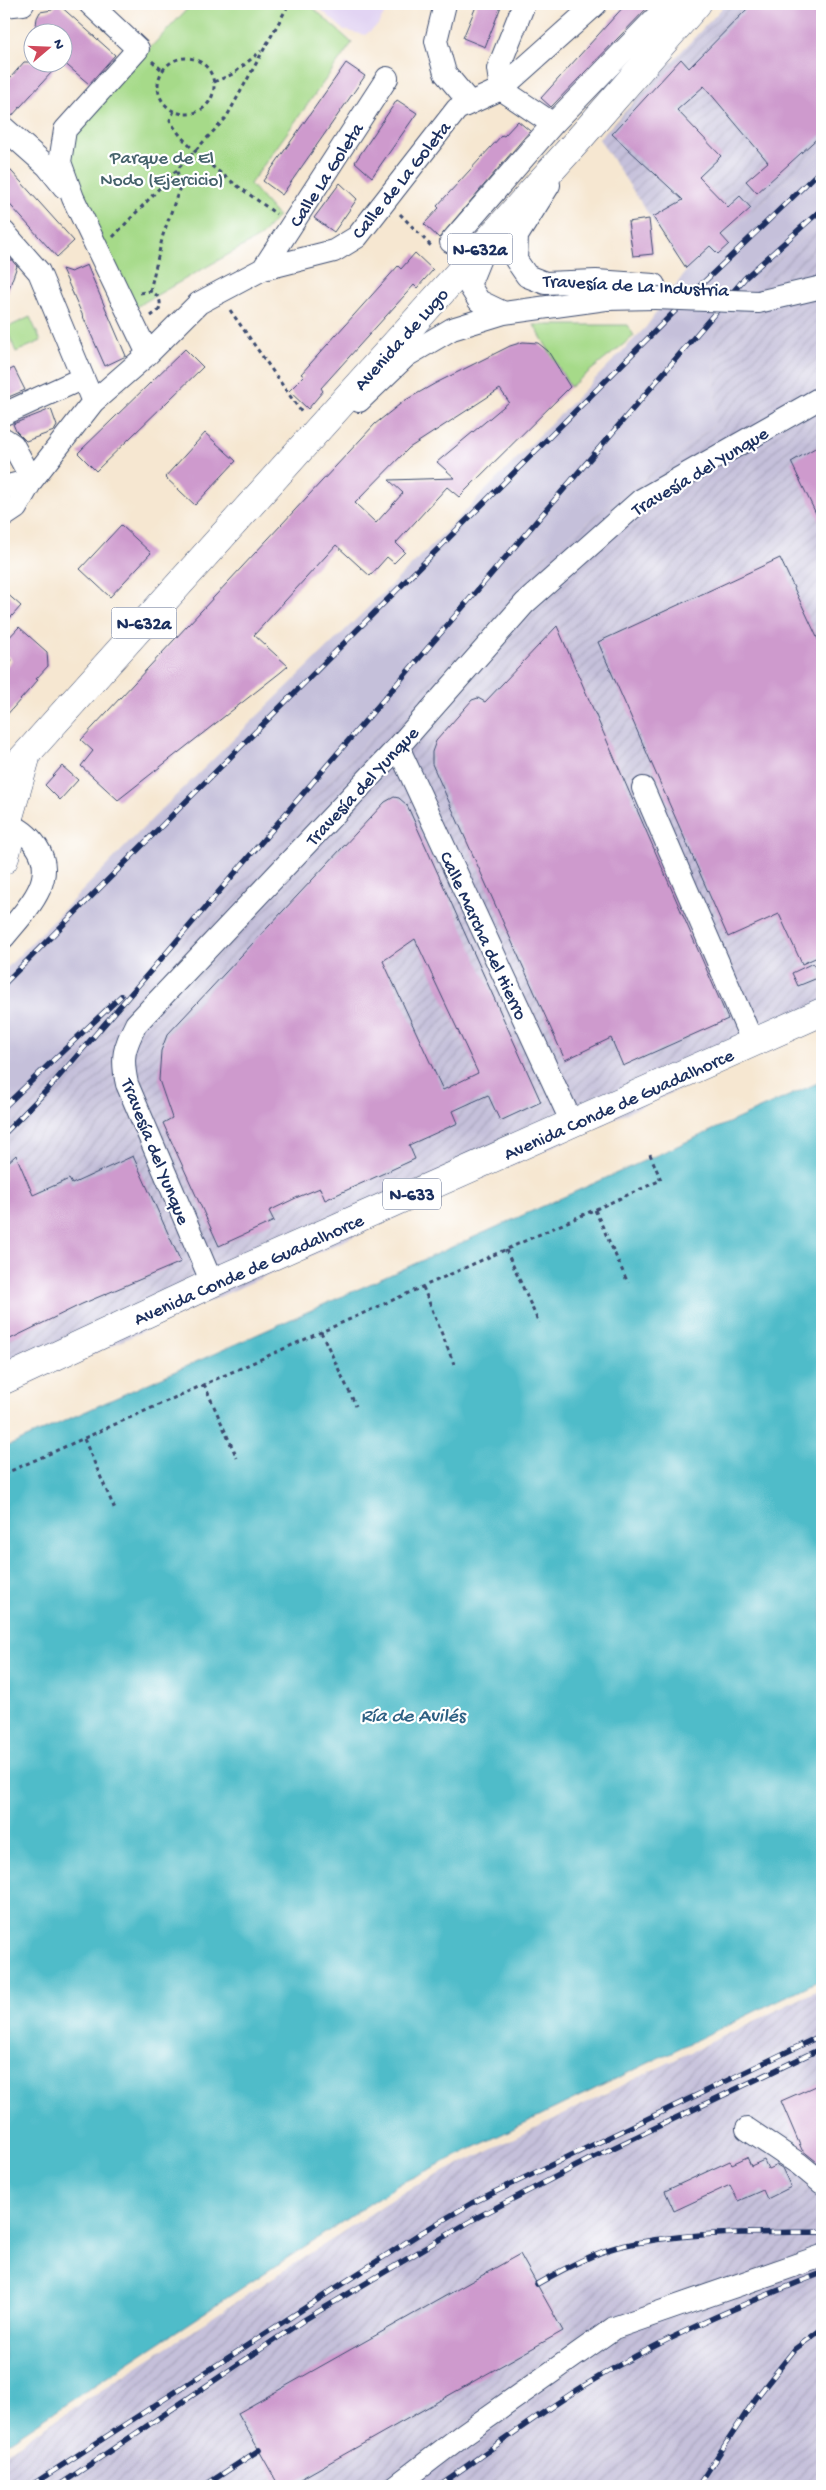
<svg xmlns="http://www.w3.org/2000/svg" width="826" height="2490" viewBox="0 0 826 2490" font-family="'Gochi Hand',sans-serif">
	<defs>
		<pattern id="industrial-furrows" width="10" height="10" patternUnits="userSpaceOnUse" patternTransform="scale(1.25)"><rect width="10" height="10" fill="#c5c0da"/><path d="M-1 1l2-2M0 10L10 0M9 11l2-2" fill="none" stroke="#a9a5be"/></pattern>
	</defs>
	<rect width="100%" height="100%" fill="#fff"/>
	<filter id="ink" filterUnits="userSpaceOnUse"><feTurbulence type="fractalNoise" baseFrequency=".02" numOctaves="2"/><feDisplacementMap in="SourceGraphic" scale="10" xChannelSelector="R" yChannelSelector="G"/><feConvolveMatrix kernelMatrix="1 2 1 2 8 2 1 2 1" color-interpolation-filters="sRGB"/></filter>
	<filter id="wash" filterUnits="userSpaceOnUse"><feTurbulence type="fractalNoise" baseFrequency=".0096" numOctaves="4" result="noise"/><feDisplacementMap in="SourceGraphic" scale="20" xChannelSelector="R" yChannelSelector="G"/><feGaussianBlur stdDeviation="1.12" result="paint"/><feColorMatrix in="noise" values="0 0 0 0 0 0 0 0 0 0 0 0 0 0 0 0 0 1.4 0 .05"/><feComposite in="paint" operator="in"/></filter>
	<g filter="url(#wash)">
		<rect width="100%" height="100%" fill="#f6e7d1"/>
		<!-- built -->
		<path fill="#e2d4f3" d="M315 4H390L378 25 365 35 344 30Z"/>
		<!-- industrial -->
		<path fill="url(#industrial-furrows)" d="M726 4H822V151L725 234 686 271 599 139Z
			M822 223V1025L4 1394V1128L536 561 715 424 714 333 767 268Z
			M822 1988V2486H4V2454L405 2191Z"/>
		<!-- railway -->
		<path fill="#c5c0da" d="M822 151V223L767 268 714 333 715 424 536 561 4 1128V971L154 817 426 551 646 327 686 271 725 234Z"/>
		<!-- green -->
		<path fill="#a6da89" stroke="#608474" d="M192 4H309L352 43 250 184 278 216 261 236 134 308 65 161 69 133Z
			M30 317 41 341 16 352 6 328Z
			M534 325H628L634 336 570 387Z"/>
		<!-- water -->
		<path fill="#4fbcc9" stroke="#357694" d="M822 1081V1979L401 2183 4 2445V1448Z"/>
		<g id="blocks">
			<!-- building -->
			<path fill="#ce9acd" fill-rule="evenodd" d="M58 4 115 55 89 84 62 61V32H35L37 18 40 12 52 10Z
				M477 4H502L485 47 463 38Z
				M626 4H651L551 107 541 98Z
				M752 4H822V134L757 193 746 181 768 162 704 86 677 110 721 156 699 177 728 207 740 196 751 208 721 235 729 244 718 254 710 246 686 268 653 217 683 200 612 134 681 59 689 68Z
				M24 62H61L11 117 4 110V85Z
				M346 63 365 76 282 195 263 181Z
				M397 100 417 113 372 177 355 162Z
				M518 121 530 131 439 238 424 224 439 208 437 206 502 135 504 136Z
				M4 163 74 241 57 257 4 198Z
				M340 183 357 199 334 232 314 218Z
				M649 219 653 254 633 256 628 222Z
				M4 252 17 266 6 297H4Z
				M415 253 433 270 417 288 414 285 321 388 323 391 308 409 289 391 304 376 301 374 398 266 401 269Z
				M87 265 126 356 105 366 62 269 71 272Z
				M523 342 538 343 548 351 570 387 459 497 447 487 396 543 405 552 394 563 387 557 370 576 336 545 254 635 288 666 281 672 118 800 81 766 93 751 81 740 375 424 404 401 436 383 510 346ZM500 389 509 402 437 462 455 478 389 480 403 493 376 523 355 503 409 448Z
				M185 349 203 367 96 471 78 453Z
				M14 368 25 390 4 399V373Z
				M51 409 57 426 54 431 26 441 16 431 13 424Z
				M205 433 236 461 195 505 165 477Z
				M822 444V526L791 462Z
				M121 525 151 553 110 597 80 569Z
				M780 558 822 648V955L802 964 779 914 728 937 598 642Z
				M4 591 21 606 4 625Z
				M557 626 728 1019 623 1066 611 1038 565 1060 432 764V752L436 741 472 700 478 698 485 702Z
				M19 627 47 652 48 666 36 679 38 680 4 718V669L12 660 4 653V643Z
				M62 766 78 780 60 800 45 785Z
				M394 797 399 798 407 805 541 1102 500 1121 488 1095 453 1111 458 1123 409 1145 415 1159 325 1200 320 1188 298 1197 269 1211 274 1221 219 1246 163 1123 172 1118 159 1080 161 1051 167 1035 385 802ZM415 939 478 1073 443 1090 383 961Z
				M813 963 820 977 798 986 792 973Z
				M16 1155 33 1195 69 1179 72 1184 133 1156 181 1262 82 1304 4 1342V1166Z
				M822 2083V2166L802 2150 781 2101Z
				M747 2157 751 2166 764 2160 768 2169 777 2165 782 2168 791 2187 767 2199 763 2190 738 2201 730 2185 674 2211 665 2191 730 2161 732 2164Z
				M520 2254 563 2331 288 2486H279L238 2413Z"/>
		</g>
	</g>
	<g filter="url(#ink)">
		<use href="#blocks" fill-opacity="0" stroke="#3c4b6f" stroke-width="1"/>
		<g fill="none" stroke-linecap="round" stroke-linejoin="round">
			<!-- minor casing -->
			<g stroke="#3c4b6f" stroke-width="24">
				<path id="minor" d="M90 4 138 49 65 130 60 162 73 198 148 354
					M445 4 436 41 445 73 470 103
					M524 4 498 69 501 89 553 124
					M4 6 23 4
					M4 128 47 166 64 187
					M549 185 517 236 516 260 527 276 545 283 596 281 654 285
					M4 232 39 272 93 402
					M451 242 553 124 669 4
					M482 253 469 285 479 301 504 313
					M263 269 387 78
					M758 302 822 287
					M359 401 406 356 452 329 504 313 606 299 655 298
					M4 414 83 378
					M4 439 13 445 32 480 4 487
					M4 516 16 508 32 480 93 402 148 354 199 303 263 269 334 251 357 237 457 109 501 89 596 4
					M398 747 572 1123
					M643 788 753 1043
					M4 937C24 912 59 880 37 847 29 835 20 828 7 824
					M212 1283 127 1084C121 1057 124 1048 136 1024L398 747 525 603 641 500 822 397
					M747 2129 799 2164 822 2183
					M396 2486 464 2434 614 2328 822 2256"/>
			</g>
			<!-- major casing -->
			<g stroke="#3c4b6f" stroke-width="29">
				<path id="major" d="M4 779 580 138 697 4
					M4 820 10 838 4 860
					M7 824 26 758"/>
			</g>
			<!-- highway casing -->
			<g stroke="#3c4b6f" stroke-width="29">
				<path id="highway" d="M4 1380 212 1283 822 1012"/>
			</g>
			<!-- path -->
			<path stroke="#3c4b6f" stroke-width="3" stroke-dasharray="4 4" stroke-linecap="butt" d="M158 86a28 28 0 1 1 56 0a28 28 0 1 1-56 0Z
				M152 61 163 71
				M214 82 233 74 261 51
				M174 111 170 120C188 155 245 190 276 214
				M400 214 432 247
				M113 237 226 118 289 4
				M150 291 163 235 180 187 177 170
				M140 293 150 291C159 295 162 301 159 310L151 316
				M230 310 302 413
				M595 1210 628 1283
				M506 1250 539 1323
				M423 1287 454 1364
				M321 1332 356 1406
				M204 1384 237 1458
				M84 1439 116 1512
				M4 1474 661 1180 649 1152"/>
			<!-- minor -->
			<use href="#minor" stroke="#fff" stroke-width="22"/>
			<!-- major -->
			<use href="#major" stroke="#fff" stroke-width="28"/>
			<!-- highway -->
			<use href="#highway" stroke="#fff" stroke-width="28"/>
			<!-- rail casing -->
			<g stroke="#1b2f5e" stroke-width="5.5">
				<path id="rail" d="M4 984 704 282 822 169
					M4 1107 121 996
					M4 1134 49 1088 168 951 745 278 822 209
					M537 2284C560 2271 591 2254 617 2247 684 2231 753 2233 822 2232
					M30 2486 419 2234 472 2203 822 2035
					M58 2486 304 2320 474 2219 590 2159 822 2048
					M204 2486 259 2450
					M438 2486C486 2453 533 2418 582 2387 657 2340 740 2305 822 2273
					M698 2486 756 2398 795 2349 822 2329"/>
			</g>
			<!-- rail -->
			<use href="#rail" stroke="#fff" stroke-width="4" stroke-dasharray="11" stroke-linecap="butt"/>
			<!-- minor-bridge casing -->
			<g stroke="#3c4b6f" stroke-width="24" stroke-linecap="butt">
				<path id="minor-bridge" d="M655 298 758 302"/>
			</g>
			<!-- minor-bridge -->
			<use href="#minor-bridge" stroke="#fff" stroke-width="22"/>
		</g>
	</g>
	<g text-anchor="middle" stroke-width="4.5" stroke-linejoin="round" paint-order="stroke">
		<!-- shield labels -->
		<g fill="#fff" stroke="#5f6d8e" stroke-width="1">
			<rect x="447.5" y="233.5" width="65" height="31" rx="4"/>
			<rect x="111.5" y="607.5" width="65" height="31" rx="4"/>
			<rect x="383" y="1178.5" width="58" height="31" rx="4"/>
		</g>
		<g font-size="18" font-weight="bold" fill="#1b2f5e">
			<text x="480" y="255">N-632a</text>
			<text x="144" y="629">N-632a</text>
			<text x="412" y="1200">N-633</text>
		</g>
		<!-- park labels -->
		<g font-size="19" fill="#45626b" stroke="#fff">
			<text x="162" y="163">Parque de El<tspan x="162" dy="22">Nodo (Ejercicio)</tspan></text>
		</g>
		<!-- street labels -->
		<g font-size="19" fill="#1b2f5e" stroke="#fff">
			<text transform="translate(325 174) rotate(-57)" y="7">Calle La Goleta</text>
			<text transform="translate(400 179) rotate(-51)" y="7">Calle de La Goleta</text>
			<text transform="translate(636 284) rotate(3)" y="7">Travesía de La Industria</text>
			<text transform="translate(400 338) rotate(-48)" y="7">Avenida de Lugo</text>
			<text transform="translate(699 470) rotate(-31)" y="7">Travesía del Yunque</text>
			<text transform="translate(361 785) rotate(-47)" y="7">Travesía del Yunque</text>
			<text transform="translate(485 935) rotate(65)" y="7">Calle Marcha del Hierro</text>
			<text transform="translate(618 1103) rotate(-24)" y="7">Avenida Conde de Guadalhorce</text>
			<text transform="translate(157 1151) rotate(68)" y="7">Travesía del Yunque</text>
			<text transform="translate(248 1268) rotate(-24)" y="7">Avenida Conde de Guadalhorce</text>
		</g>
		<!-- water labels -->
		<g font-size="20" font-style="italic" fill="#2d6083" stroke="#fff">
			<text x="413" y="1721">Ría de Avilés</text>
		</g>
	</g>
	<!-- margin -->
	<rect width="826" height="2490" fill="none" stroke="#fff" stroke-width="20"/>
	<!-- north arrow -->
	<g transform="translate(48 48) rotate(71)"><circle r="24" fill="#ffffff" stroke="#a4acbf"/>
	<path d="M0-4L9 19L0 12L-9 19Z" fill="#d1495b"/>
	<text y="-8" font-size="14" font-weight="bold" text-anchor="middle" fill="#1b2f5e">N</text>
	</g>
</svg>
